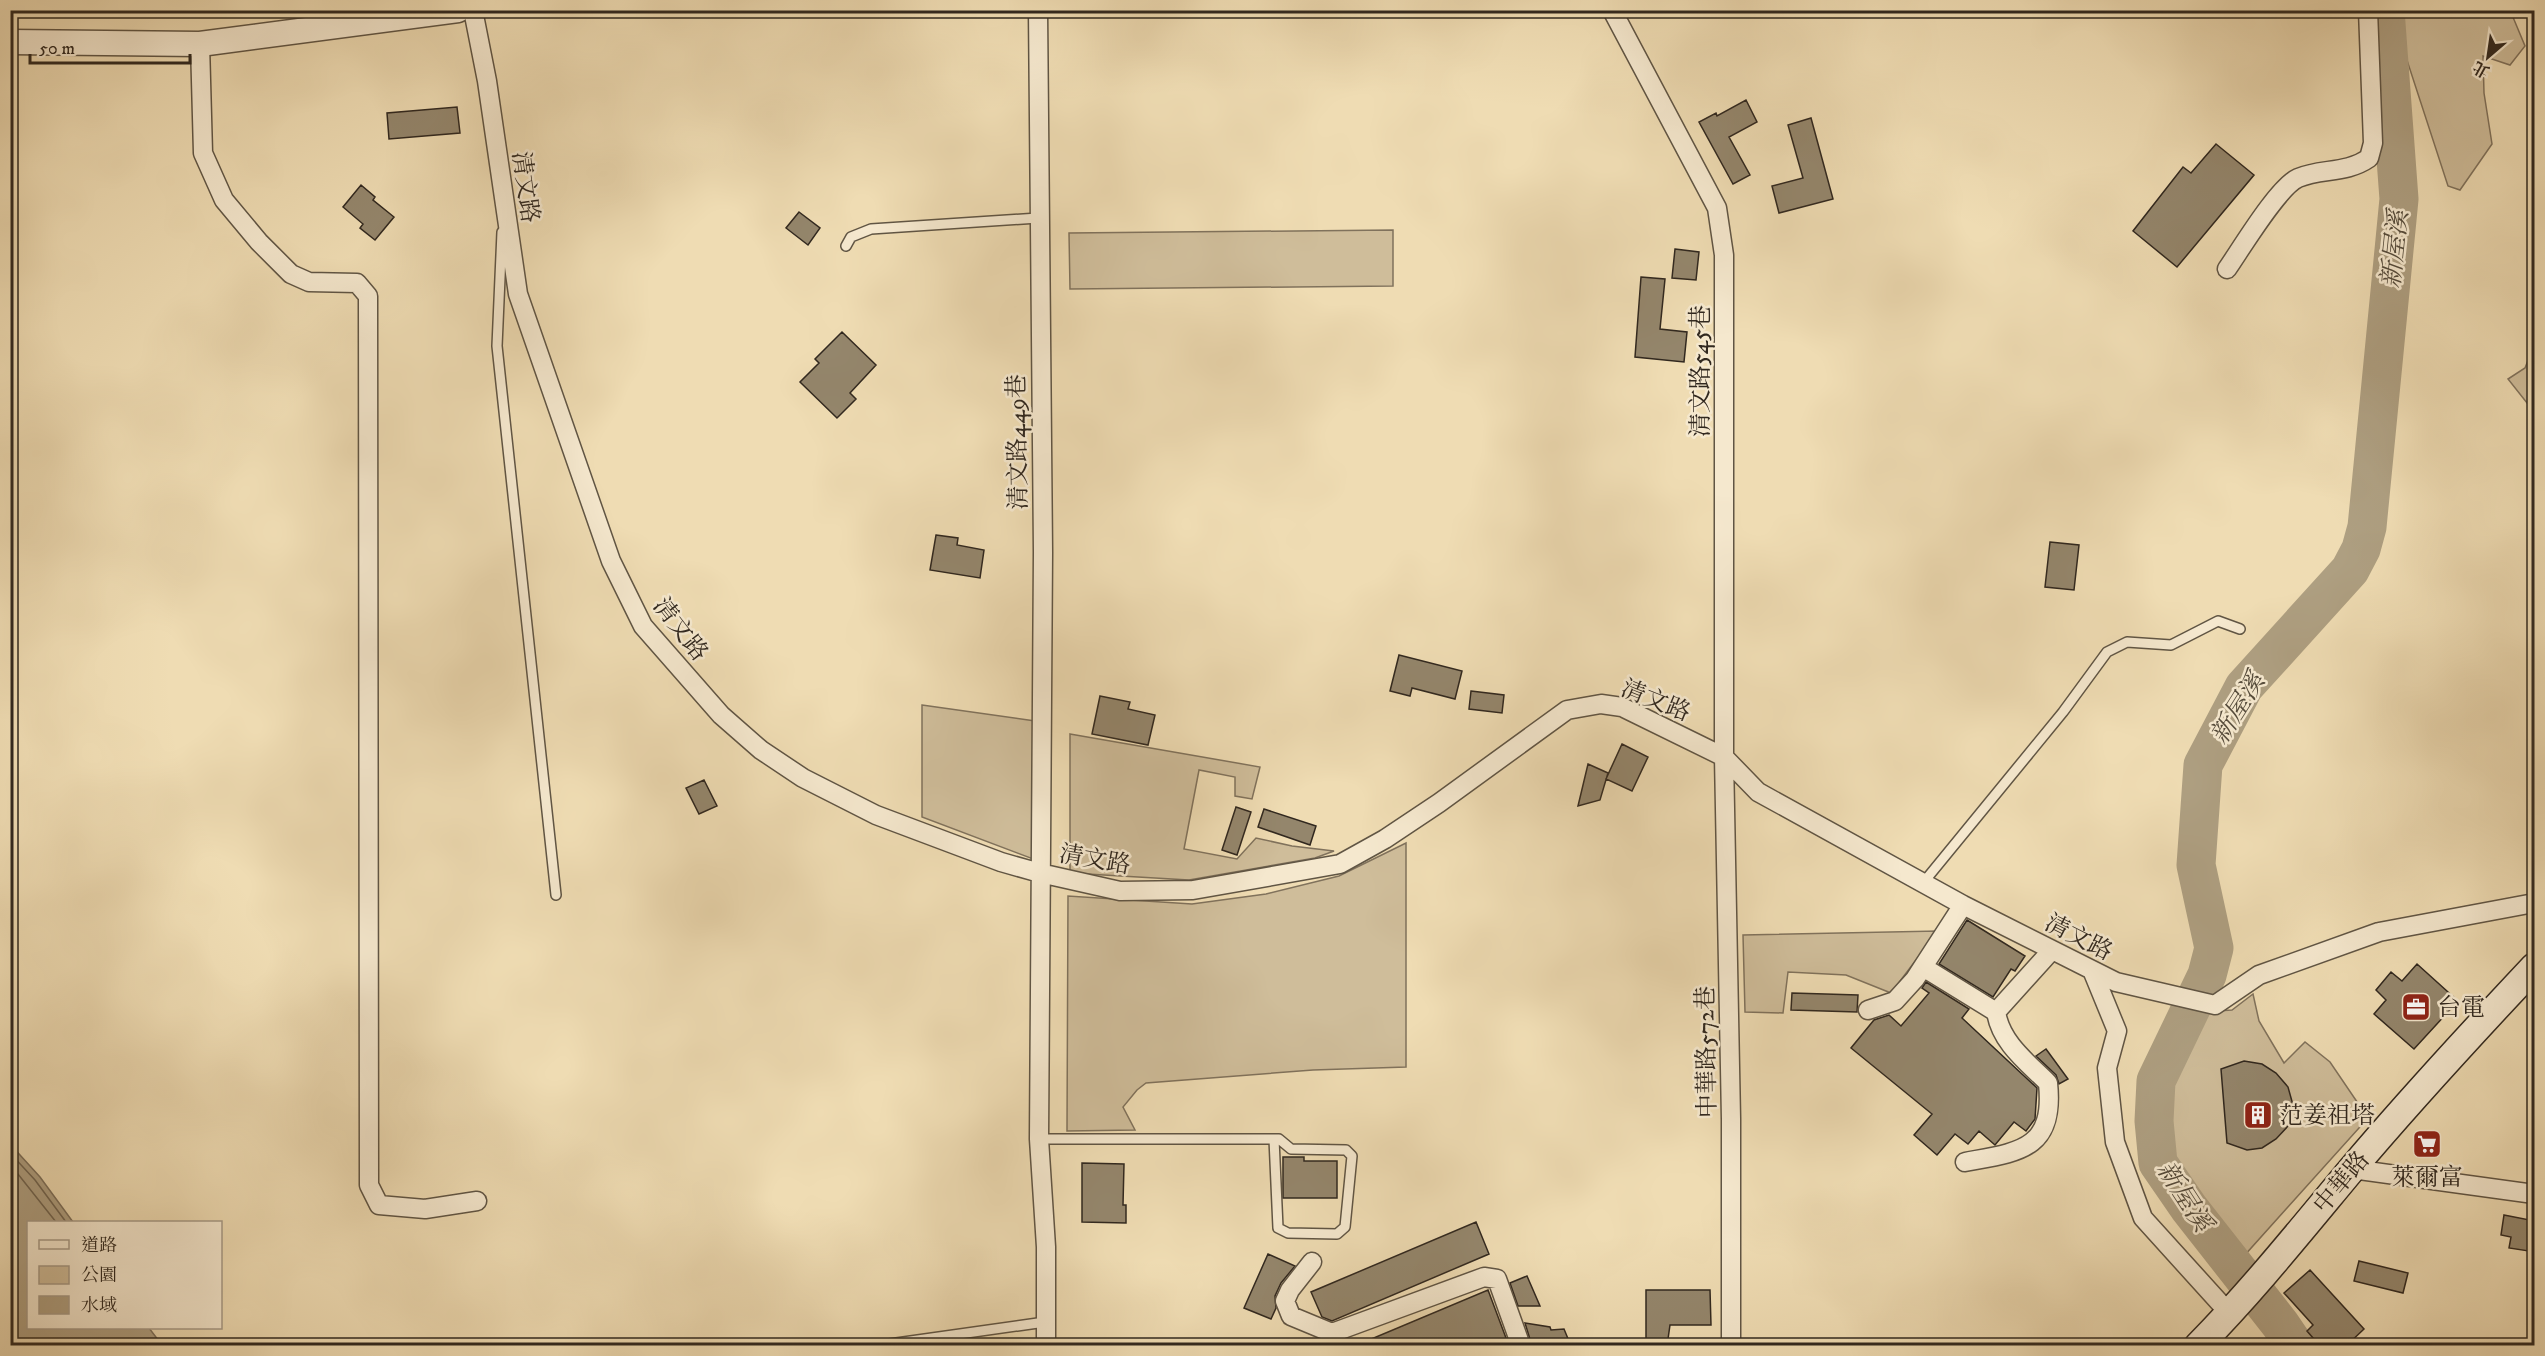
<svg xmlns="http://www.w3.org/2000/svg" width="2545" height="1356" viewBox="0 0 2545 1356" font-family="'IM FELL DW Pica','Noto Serif TC',serif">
	<rect width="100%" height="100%" fill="#efdcb3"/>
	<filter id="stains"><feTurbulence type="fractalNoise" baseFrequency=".00333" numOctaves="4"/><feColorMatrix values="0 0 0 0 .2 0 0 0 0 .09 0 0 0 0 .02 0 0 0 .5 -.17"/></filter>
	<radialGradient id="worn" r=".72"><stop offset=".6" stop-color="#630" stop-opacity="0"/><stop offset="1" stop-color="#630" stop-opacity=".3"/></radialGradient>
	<!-- green -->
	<path fill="#cfbd9a" stroke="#80725c" stroke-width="1.5" d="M2510 10 2525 46 2510 65 2483 56 2484 93 2492 144 2460 190 2448 186 2402 45 2404 11Z
		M1393 230V286L1070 289 1069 233Z
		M2534 345V406L2531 408 2508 379 2525 368Z
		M922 705 1049 723V865L922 817Z
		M1070 734 1260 767 1252 799 1235 796V777L1199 770 1184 849 1237 859 1256 838 1292 846 1334 851 1315 858 1189 880 1070 873Z
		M1406 843V1067L1313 1070 1146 1083 1137 1090 1123 1107 1135 1130 1067 1131 1068 896 1192 904 1266 894 1339 876Z
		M1938 931 1891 993 1846 975 1788 972 1783 1013 1745 1012 1743 935Z
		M2253 994 2259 1021 2284 1063 2305 1042 2330 1062 2368 1118 2243 1257 2178 1183 2156 1118 2180 1043 2201 1012 2232 1010Z"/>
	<!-- water -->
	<path fill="#ae9f81" stroke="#7c6f5a" stroke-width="1.5" d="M10 1144 40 1177 73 1222H28V1328H149L162 1345H11Z"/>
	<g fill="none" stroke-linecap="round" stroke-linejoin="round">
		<!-- shore -->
		<path stroke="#706450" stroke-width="1.5" d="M10 1153 35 1180 66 1222
			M10 1164 56 1222"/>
		<!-- river -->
		<path stroke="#ae9f81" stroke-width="39" d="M2295 1346 2280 1324 2189 1208 2158 1163 2154 1121 2156 1081 2207 975 2214 948 2196 865 2203 765 2244 687 2350 570 2361 549 2367 527 2399 199 2385 10"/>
	</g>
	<!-- building -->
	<path fill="#94866c" stroke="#31281f" stroke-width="1.5" d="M1746 100 1757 122 1729 137 1750 175 1733 184 1699 122 1716 113 1717 116Z
		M457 107 460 133 389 139 387 113Z
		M1811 118 1833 199 1779 213 1772 186 1803 178 1788 125Z
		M2216 144 2254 175 2177 267 2133 231 2183 167 2191 173Z
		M361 185 375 197 373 200 394 217 375 240 360 228 363 224 343 207Z
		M799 212 820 228 808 245 786 228Z
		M1675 249 1699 252 1696 280 1672 278Z
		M1641 277 1665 279 1660 329 1687 332 1684 362 1635 357Z
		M842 332 876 365 850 393 856 399 837 418 800 382 819 363 815 359Z
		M936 535 958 538 957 545 984 550 980 578 930 570Z
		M2050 542 2079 545 2074 590 2045 587Z
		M1399 655 1462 671 1455 699 1412 688 1410 696 1390 691Z
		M1471 691 1504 695 1502 713 1469 709Z
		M1100 696 1130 702 1128 709 1155 715 1148 745 1092 734Z
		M1622 744 1648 757 1632 791 1606 779Z
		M1588 764 1608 773 1600 800 1578 806Z
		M704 780 717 806 699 814 686 788Z
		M1236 807 1251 812 1237 855 1222 850Z
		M1264 809 1316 826 1310 845 1258 827Z
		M1967 920 2025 956 2015 971 2011 969 1993 997 1939 964Z
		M2417 964 2458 1001 2414 1049 2374 1014 2386 1000 2376 990 2391 972 2402 981Z
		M1926 982 1969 1009 1962 1018 2037 1088 2035 1119 2026 1131 2014 1122 1995 1145 1979 1131 1968 1144 1955 1134 1937 1155 1914 1135 1932 1114 1851 1048 1874 1020 1889 1015 1901 1026 1929 993 1922 988Z
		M1792 993 1858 995 1857 1012 1791 1010Z
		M2046 1049 2068 1079 2059 1084 2056 1075 2036 1056Z
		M2244 1061 2262 1064 2276 1073 2288 1087 2293 1105 2289 1125 2276 1139 2262 1148 2247 1150 2227 1143 2221 1069Z
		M1283 1157H1304V1161H1337V1198H1283Z
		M1082 1163 1124 1164 1123 1205H1126V1223L1082 1222Z
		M2504 1215 2535 1221V1252L2509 1248 2511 1237 2501 1235Z
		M1476 1222 1489 1254 1332 1321 1322 1317 1311 1292Z
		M1268 1254 1295 1266 1281 1283 1275 1296 1276 1308 1271 1319 1244 1308Z
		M2359 1261 2408 1273 2403 1293 2354 1281Z
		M2310 1270 2364 1329 2346 1346H2320L2307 1331 2313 1325 2284 1293Z
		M1527 1276 1540 1306H1518L1510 1283Z
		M1488 1290 1509 1346H1357V1345Z
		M1646 1290H1710L1711 1325H1670L1667 1346H1646Z
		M1525 1323 1550 1327 1551 1330 1564 1329 1571 1346H1532Z"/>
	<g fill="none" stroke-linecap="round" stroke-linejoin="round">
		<!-- service casing -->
		<g stroke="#605544" stroke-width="12">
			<path id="service" d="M502 232 497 346 556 895
				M846 246 851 237 871 229 1038 218
				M1923 883 2063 712 2107 652 2127 642 2171 645 2218 621 2240 629
				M1039 1139H1279L1291 1149 1346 1150 1352 1156 1345 1227 1337 1234 1288 1233 1278 1228 1274 1139
				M875 1346 1045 1322"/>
		</g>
		<!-- minor casing -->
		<g stroke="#605544" stroke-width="21">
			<path id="minor" d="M473 10 487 81 518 294 611 561 643 626 721 715 761 750 803 778 876 815 1001 862 1040 873 1120 891 1193 890 1340 864 1385 839 1439 803 1567 710 1601 704 1622 707 1724 757 1758 792 1963 905 2116 982 2215 1005 2259 975 2379 932 2534 903
				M1038 10 1043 552 1039 1139 1046 1247V1346
				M1612 10 1717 208 1724 255V757L1731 1119V1346
				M200 44 203 153 224 200 259 242 291 274 309 282 357 283 368 296 369 1185 379 1205 425 1209 477 1201
				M2227 269C2241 249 2278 187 2298 178 2321 168 2346 174 2369 158L2373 143 2368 10
				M1923 967 1996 1012
				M2092 970 2117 1031 2107 1068 2115 1142 2143 1218 2229 1313
				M1868 1010 1895 1001 1915 979 1963 905
				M1996 1012 2052 950
				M1965 1162C2019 1152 2055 1150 2048 1083 2027 1062 2001 1043 1996 1012
				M2352 1169 2534 1194
				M1312 1262 1290 1290 1285 1301 1291 1316 1332 1333 1484 1277 1497 1279 1521 1346"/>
		</g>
		<!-- tertiary casing -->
		<g stroke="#605544" stroke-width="27">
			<path id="tertiary" d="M10 42 200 44 458 10"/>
		</g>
		<!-- secondary casing -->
		<g stroke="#31281f" stroke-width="30">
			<path id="secondary" d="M2198 1346C2253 1290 2301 1230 2351 1170 2410 1100 2472 1033 2534 967"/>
		</g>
		<!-- service -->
		<use href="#service" stroke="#f5e8ce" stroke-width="9"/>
		<!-- minor -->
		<use href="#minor" stroke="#f5e8ce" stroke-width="18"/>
		<!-- tertiary -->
		<use href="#tertiary" stroke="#f5e8ce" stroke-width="24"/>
		<!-- secondary -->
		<use href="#secondary" stroke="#f5e8ce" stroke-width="27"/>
	</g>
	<!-- icons -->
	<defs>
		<g id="office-square" transform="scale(1.5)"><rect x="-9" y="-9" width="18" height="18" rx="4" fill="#8f2418" stroke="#f5e8ce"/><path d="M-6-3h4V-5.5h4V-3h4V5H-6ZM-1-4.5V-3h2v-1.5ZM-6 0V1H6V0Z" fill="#fff"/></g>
		<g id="building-square" transform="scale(1.5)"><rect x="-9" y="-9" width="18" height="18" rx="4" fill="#8f2418" stroke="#f5e8ce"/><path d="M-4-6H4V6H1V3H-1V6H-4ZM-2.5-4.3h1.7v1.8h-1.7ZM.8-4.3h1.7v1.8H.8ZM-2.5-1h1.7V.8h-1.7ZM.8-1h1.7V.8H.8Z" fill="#fff"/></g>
		<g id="supermarket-square" transform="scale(1.5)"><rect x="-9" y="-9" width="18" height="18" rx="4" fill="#8f2418" stroke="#f5e8ce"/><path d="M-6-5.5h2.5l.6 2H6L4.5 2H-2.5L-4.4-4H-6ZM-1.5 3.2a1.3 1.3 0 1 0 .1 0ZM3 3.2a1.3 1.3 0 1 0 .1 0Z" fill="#fff"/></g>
	</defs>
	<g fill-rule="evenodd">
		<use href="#office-square" x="2416" y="1007"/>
		<use href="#building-square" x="2258" y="1115"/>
		<use href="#supermarket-square" x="2427" y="1144"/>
	</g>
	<g text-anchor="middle" stroke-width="5" stroke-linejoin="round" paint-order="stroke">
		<!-- street labels -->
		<g font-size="24" fill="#31281f" stroke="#f5e8ce">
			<text transform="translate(526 187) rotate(82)" y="8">清文路</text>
			<text transform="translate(1700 371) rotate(-90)" y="8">清文路545巷</text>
			<text transform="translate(1017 442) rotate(-91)" y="8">清文路449巷</text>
			<text transform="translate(681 629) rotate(52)" y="8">清文路</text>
			<text transform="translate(1656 700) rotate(22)" y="8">清文路</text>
			<text transform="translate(1095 859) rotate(10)" y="8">清文路</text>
			<text transform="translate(2079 937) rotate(27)" y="8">清文路</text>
			<text transform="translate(1706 1052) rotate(-91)" y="8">中華路572巷</text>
			<text transform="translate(2341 1182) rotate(-50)" y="8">中華路</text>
		</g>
		<!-- poi labels -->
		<g font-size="24" fill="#31281f" stroke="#f5e8ce" text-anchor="start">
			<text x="2437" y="1015">台電</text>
			<text x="2279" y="1123">范姜祖塔</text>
			<text x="2427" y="1185" text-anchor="middle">萊爾富</text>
		</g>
		<!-- water labels -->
		<g font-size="26" font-style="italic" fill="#564c3c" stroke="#f5e8ce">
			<text transform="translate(2394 249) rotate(-84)" y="9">新屋溪</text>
			<text transform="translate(2237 708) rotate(-58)" y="9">新屋溪</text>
			<text transform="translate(2185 1196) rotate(57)" y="9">新屋溪</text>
		</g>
	</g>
	<!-- margin -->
	<rect width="2545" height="1356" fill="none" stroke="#efdcb3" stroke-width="36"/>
	<rect x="12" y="12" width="2521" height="1332" fill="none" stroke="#31281f" stroke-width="3"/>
	<rect x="18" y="18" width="2509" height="1320" fill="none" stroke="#31281f" stroke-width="1.5"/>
	<!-- legend -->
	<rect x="27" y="1221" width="195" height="108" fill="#f5e8ce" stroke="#a79b88" stroke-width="1.5"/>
	<rect x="39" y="1240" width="30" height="9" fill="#f5e8ce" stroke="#a79b88" stroke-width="1.5"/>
	<text x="81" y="1251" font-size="18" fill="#31281f">道路</text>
	<rect x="39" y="1266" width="30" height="18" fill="#cfbd9a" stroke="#a79b88" stroke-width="1.5"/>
	<text x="81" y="1281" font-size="18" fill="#31281f">公園</text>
	<rect x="39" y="1296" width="30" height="18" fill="#ae9f81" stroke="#a79b88" stroke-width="1.5"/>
	<text x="81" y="1311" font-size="18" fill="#31281f">水域</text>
	<!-- north arrow -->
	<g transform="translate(2488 57) rotate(209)" stroke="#f5e8ce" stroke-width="4.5" paint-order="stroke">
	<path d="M0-4.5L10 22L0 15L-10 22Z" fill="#31281f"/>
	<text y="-9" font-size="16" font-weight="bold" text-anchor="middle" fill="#31281f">北</text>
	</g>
	<!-- scale -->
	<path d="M30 54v9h160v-9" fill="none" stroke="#31281f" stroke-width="3"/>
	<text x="39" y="54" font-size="18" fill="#31281f" stroke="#f5e8ce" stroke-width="4.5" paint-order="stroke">50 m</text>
	<rect width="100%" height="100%" filter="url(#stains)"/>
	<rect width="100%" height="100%" fill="url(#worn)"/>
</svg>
